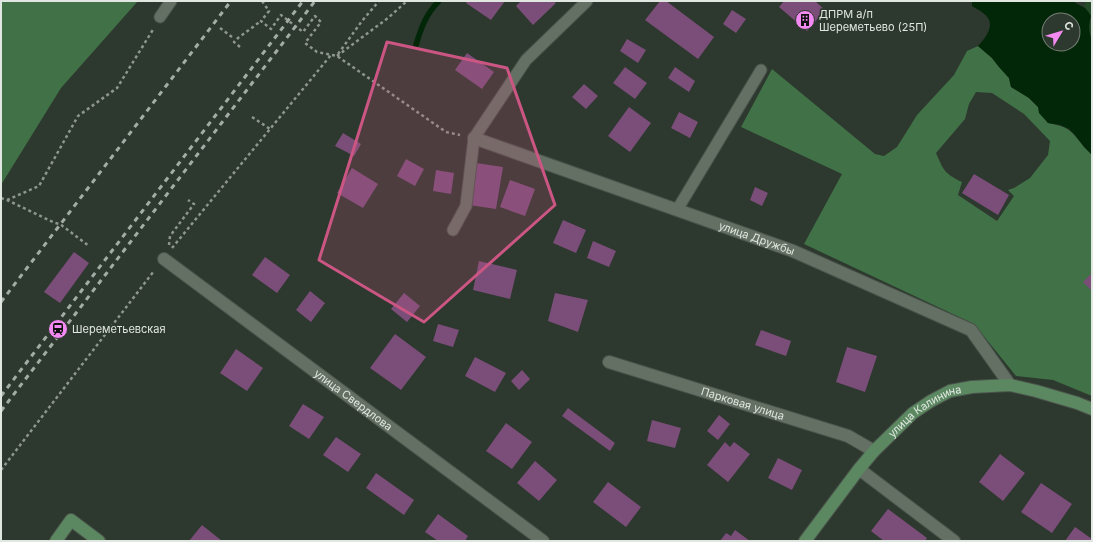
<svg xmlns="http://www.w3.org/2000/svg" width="1093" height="542" viewBox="0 0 1093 542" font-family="Inter,sans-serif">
	<rect width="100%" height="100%" fill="#2d382e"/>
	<!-- green -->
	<path fill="#234927" d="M1086 1 1092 2V41C1089 32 1088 26 1091 16L1084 6Z"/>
	<!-- forest -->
	<path fill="#417146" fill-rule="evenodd" d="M1 1H138L61 88 1 185Z
		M978 46 992 58 999 67 1009 78 1011 87 1029 98 1038 107 1048 123C1069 127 1069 129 1083 145 1086 149 1089 151 1092 155V396L1053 380 1016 376 974 324 804 244 842 174 741 127 772 69 875 154 884 156 897 147 917 115 954 75 967 51ZM976 92 992 93 1024 114 1050 141 1048 155 1030 178 1014 188 1008 190 1014 196 997 221 958 195 962 182C944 173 944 171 936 153L965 119 969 104Z"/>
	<!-- water -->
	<path fill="#022708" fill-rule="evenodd" d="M972 1H1073C1082 8 1084 4 1091 16 1088 26 1089 32 1092 41V155L1084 147 1075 135 1069 129 1060 125 1048 123 1039 113 1038 107 1029 98 1011 87 1009 78 999 67 992 58 978 46C987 36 997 23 983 13 980 10 976 9 972 6ZM1049 20H1073V44H1049Z"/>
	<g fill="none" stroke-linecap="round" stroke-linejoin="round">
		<!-- stream -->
		<path stroke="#022708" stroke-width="5.5" d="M416 45C421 28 426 14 439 1"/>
	</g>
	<!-- building -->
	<path fill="#7a4e79" d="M467 1H505L491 20 466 3Z
		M521 1H553L556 3 533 25 516 6Z
		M660 1H666L714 37 698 59 645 20Z
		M784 1H815L825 10 807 31 779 7Z
		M732 10 746 19 736 33 723 24Z
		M627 39 646 50 638 63 620 51Z
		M467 53 494 72 482 89 455 70Z
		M625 67 647 83 635 99 613 83Z
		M675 67 695 81 689 92 668 78Z
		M584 84 598 96 586 109 572 97Z
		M629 107 651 123 630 152 608 136Z
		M679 112 698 122 690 138 671 128Z
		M343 133 361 144 354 156 335 146Z
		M406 159 424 169 415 186 397 176Z
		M476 163 503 167 496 209 469 205Z
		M352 168 378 184 363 208 337 193Z
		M436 170 454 173 451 194 433 191Z
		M974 174 1009 195 998 215 962 193Z
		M510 180 535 189 525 216 500 207Z
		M755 187 768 193 762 206 750 200Z
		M563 220 586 230 576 253 553 243Z
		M593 241 616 251 609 267 587 258Z
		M74 252 89 263 60 303 44 292Z
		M265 257 290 275 277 293 252 275Z
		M479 261 517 270 510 299 473 290Z
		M1092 273V291L1083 282Z
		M310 291 325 303 311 322 296 310Z
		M404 293 420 306 407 322 391 309Z
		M555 293 588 300 578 332 548 321Z
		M438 324 459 330 453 347 433 341Z
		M761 330 791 341 786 356 755 345Z
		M395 334 426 357 401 390 370 368Z
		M847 347 877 356 865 392 836 382Z
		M236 349 263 368 247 391 220 373Z
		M475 357 506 373 495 392 465 376Z
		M522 370 530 379 519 390 511 381Z
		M303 404 324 417 309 439 289 426Z
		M568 408 615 443 610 451 562 416Z
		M719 415 730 424 718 440 707 431Z
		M652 420 681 428 675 448 647 441Z
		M506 423 532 442 512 469 486 451Z
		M336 437 361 454 348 472 323 455Z
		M725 442 730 447 734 442 750 454 728 482 707 465Z
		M1000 454 1025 473 1003 501 979 482Z
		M778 458 802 470 792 490 768 478Z
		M535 461 557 480 539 501 517 483Z
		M376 473 414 500 404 515 366 488Z
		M608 482 641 507 626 527 593 502Z
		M1041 483 1072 504 1052 533 1021 512Z
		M888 509 927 538 925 541H884L871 531Z
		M438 514 468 536 465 541H438L425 532Z
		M202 525 222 541H189Z
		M1075 527 1092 539V541H1065Z
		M735 530 750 541H720L726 533 731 536Z"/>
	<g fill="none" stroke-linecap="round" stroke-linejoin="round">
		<!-- lane casing -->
		<g stroke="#4a534b" stroke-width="13">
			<path id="lane" d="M160 17 171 1
				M677 210 761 70
				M453 230 466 206 474 138 526 60 587 1"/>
		</g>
		<!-- street casing -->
		<g stroke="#4a534b" stroke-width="14">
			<g id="street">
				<path id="s1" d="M474 138 793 251 971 330 1010 385"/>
				<path id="s2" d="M164 259 543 541"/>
				<path id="s3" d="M609 362 848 436 874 451"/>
				<path d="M859 469 954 541"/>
			</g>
		</g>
		<!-- secondary casing -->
		<g stroke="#4a534b" stroke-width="14">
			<g id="secondary">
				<path d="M56 541 71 520 99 541"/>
				<path id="s4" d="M805 541 859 469 874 451 913 413 931 401 950 391 972 387 1010 385 1036 391 1077 403 1092 409"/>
			</g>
		</g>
		<!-- path -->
		<path stroke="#8e968e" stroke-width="2.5" stroke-dasharray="3 3" stroke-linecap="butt" d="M262 1 269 11 261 21 271 29 281 15 303 32 315 16 321 22 305 43 317 52 337 56 446 132 460 135
			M220 28 232 37
			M240 47 234 42 238 38 261 21
			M338 54 362 21 379 1
			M337 56 388 18 407 1
			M252 117 270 129
			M1 198 7 200 55 223 60 224 89 246
			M7 200 39 186 78 116 117 88 154 28
			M169 245 170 236 194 204 188 200
			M172 248 331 55
			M1 470 154 271"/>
		<!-- lane -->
		<use href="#lane" stroke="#647064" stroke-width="11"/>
		<!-- street -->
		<use href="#street" stroke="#647064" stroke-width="12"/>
		<!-- secondary -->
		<use href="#secondary" stroke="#5b8861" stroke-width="12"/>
		<!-- rail -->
		<path stroke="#a4ada5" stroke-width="3" stroke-dasharray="5 5" stroke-linecap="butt" d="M1 302 231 1
			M1 396 303 1
			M1 411 315 1"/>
	</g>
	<!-- marked area -->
	<path fill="#cb5683" fill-opacity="0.2" stroke="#cb5683" stroke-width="3" stroke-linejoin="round" d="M387 42 507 68 555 205 424 322 319 260Z"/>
	<!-- icons -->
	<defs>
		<g id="building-disc" transform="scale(1)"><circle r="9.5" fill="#f38af1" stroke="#2d382e"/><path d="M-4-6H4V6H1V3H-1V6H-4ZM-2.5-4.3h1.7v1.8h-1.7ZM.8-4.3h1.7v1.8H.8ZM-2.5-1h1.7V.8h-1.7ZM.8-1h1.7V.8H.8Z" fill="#111"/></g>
		<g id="station-disc" transform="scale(1)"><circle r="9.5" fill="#f38af1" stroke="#2d382e"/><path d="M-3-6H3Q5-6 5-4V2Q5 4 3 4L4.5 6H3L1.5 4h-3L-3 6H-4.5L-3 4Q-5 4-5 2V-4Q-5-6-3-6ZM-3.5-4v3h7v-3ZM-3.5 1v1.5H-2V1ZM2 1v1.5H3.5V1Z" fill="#111"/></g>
	</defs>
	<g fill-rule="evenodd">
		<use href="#building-disc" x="805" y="20"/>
		<use href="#station-disc" x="58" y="329"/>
	</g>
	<g text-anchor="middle" stroke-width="3.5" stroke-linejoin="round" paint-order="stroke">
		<!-- poi labels -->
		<g font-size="11" fill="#e0e7e0" stroke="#2d382e" text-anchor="start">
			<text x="819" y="18">ДПРМ а/п<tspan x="819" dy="13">Шереметьево (25П)</tspan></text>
			<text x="72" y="333">Шереметьевская</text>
		</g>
		<!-- street labels -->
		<g font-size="11" fill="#e0e7e0" stroke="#2d382e">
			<text dy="4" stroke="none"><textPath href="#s1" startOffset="300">улица Дружбы</textPath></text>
			<text dy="4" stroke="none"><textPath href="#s2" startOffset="236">улица Свердлова</textPath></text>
			<text dy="4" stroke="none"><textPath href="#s3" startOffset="140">Парковая улица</textPath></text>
			<text dy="4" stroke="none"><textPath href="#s4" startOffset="179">улица Калинина</textPath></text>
		</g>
	</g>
	<!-- border -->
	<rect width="1093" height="542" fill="none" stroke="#e0e7e0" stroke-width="4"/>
	<!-- north arrow -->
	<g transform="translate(1061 32) rotate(52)"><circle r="19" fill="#2d382e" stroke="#757e75"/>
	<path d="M0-3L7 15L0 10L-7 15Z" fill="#f38af1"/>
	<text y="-6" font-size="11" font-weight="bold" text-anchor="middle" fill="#e0e7e0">С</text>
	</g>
</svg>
